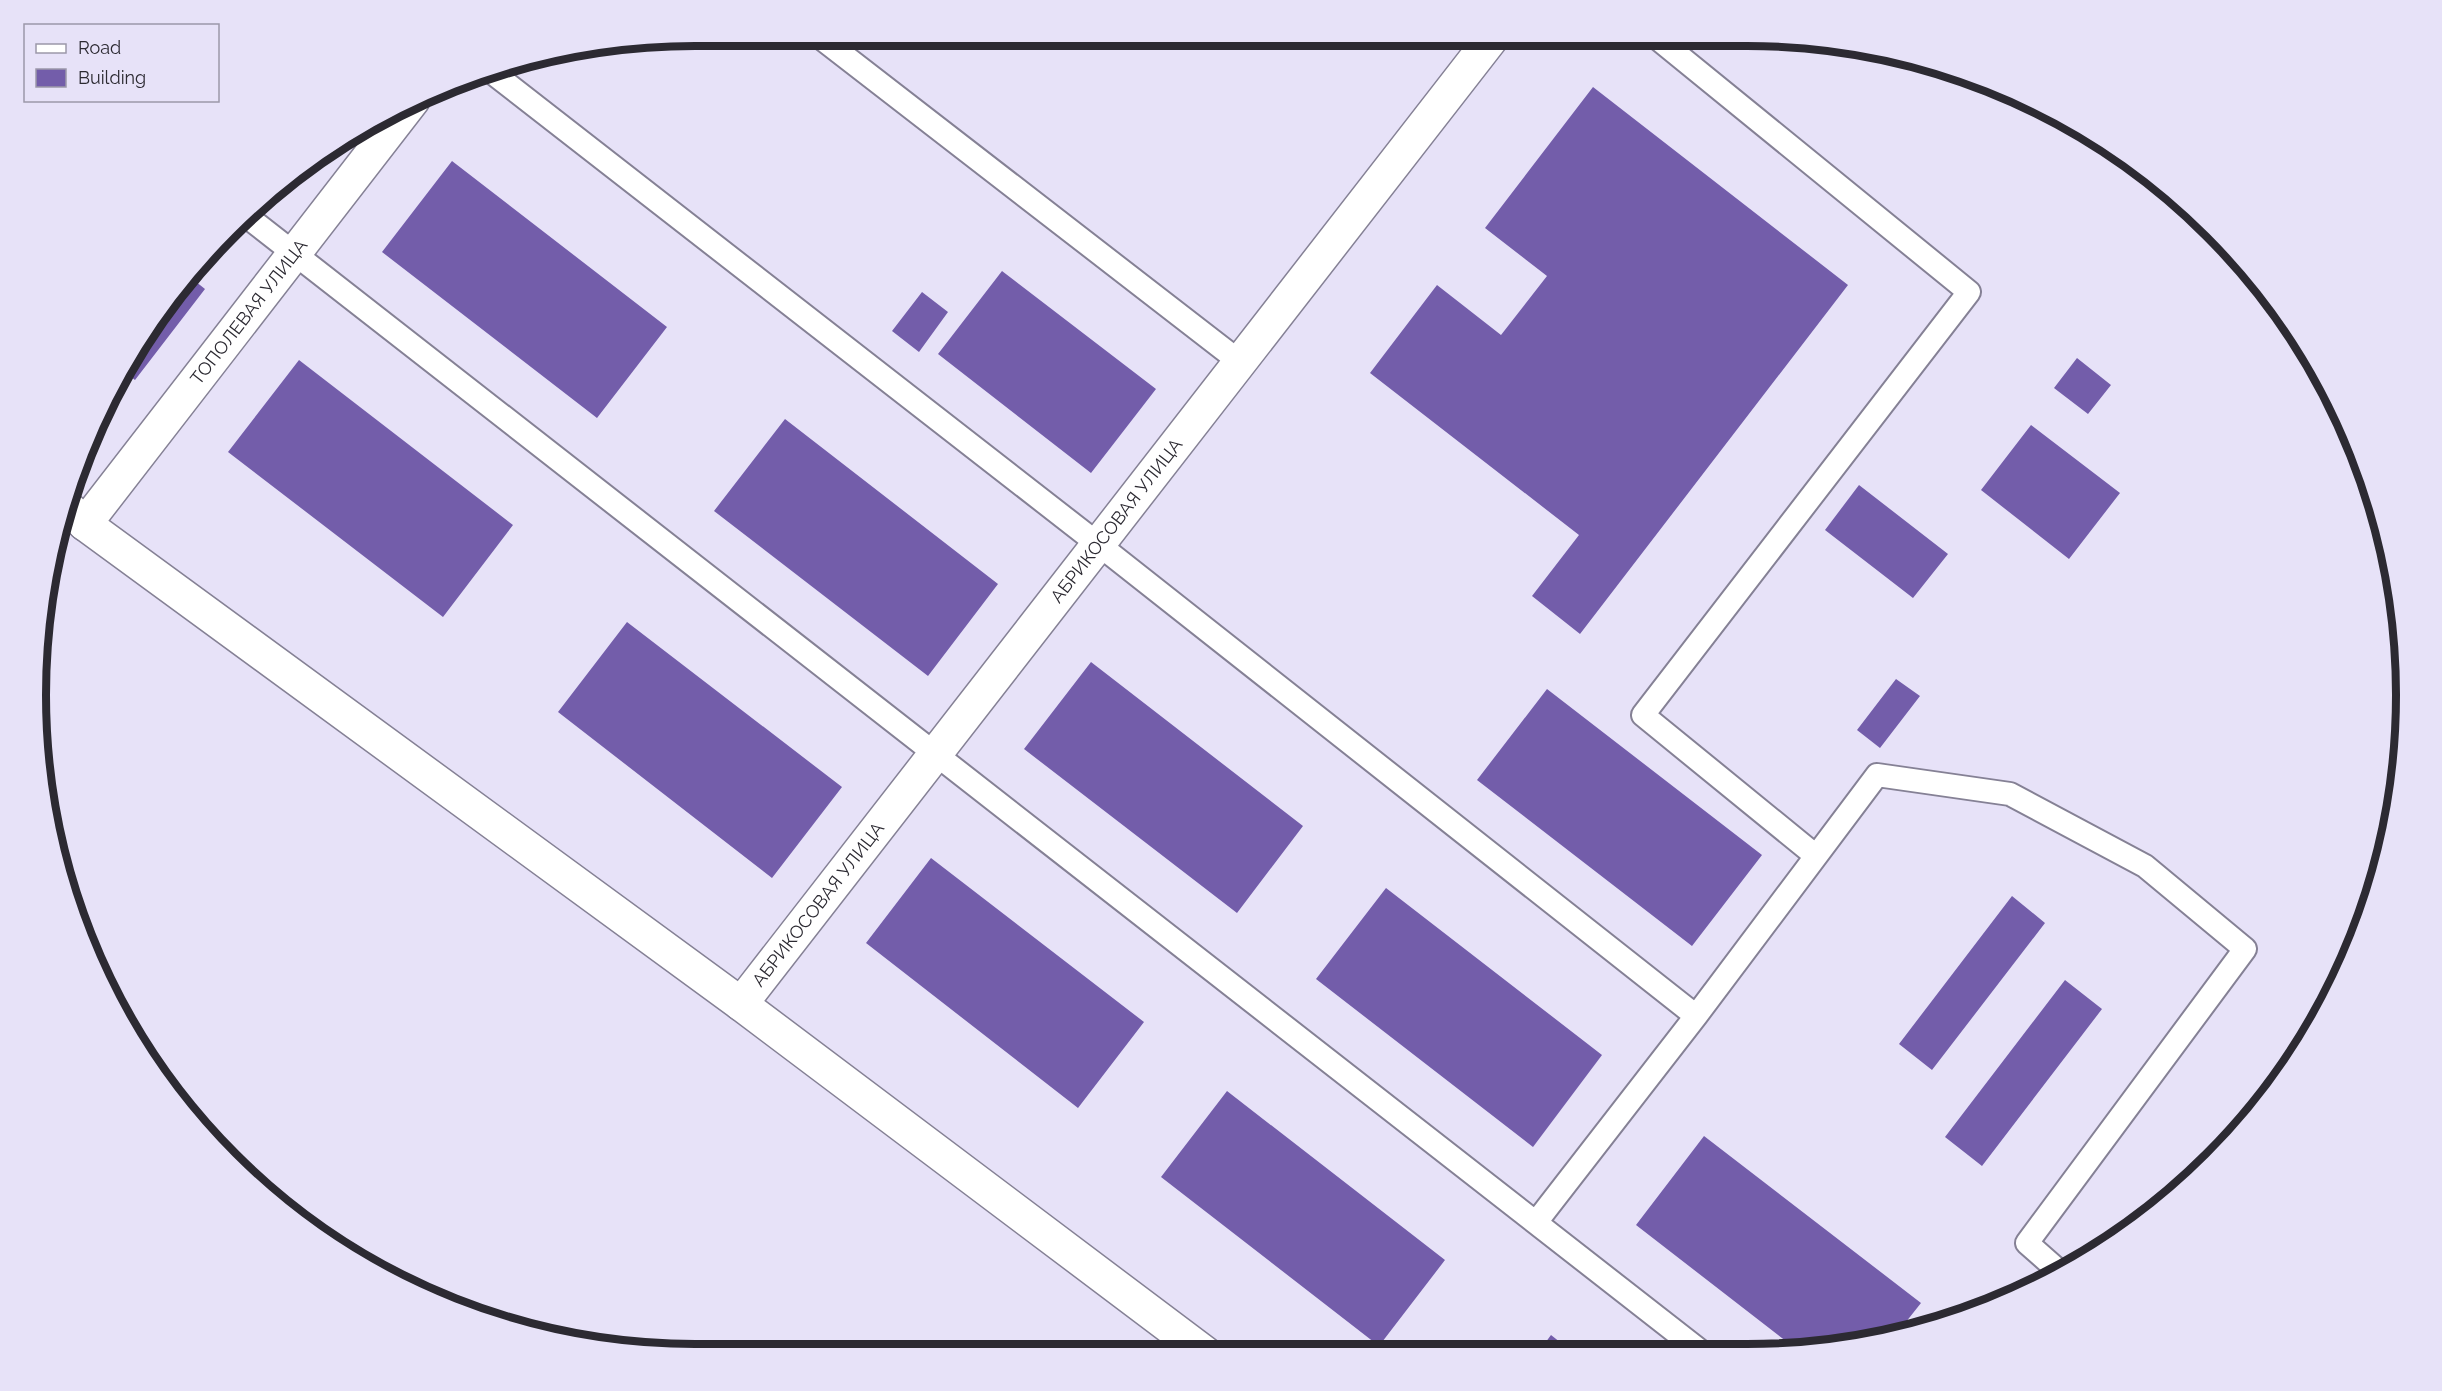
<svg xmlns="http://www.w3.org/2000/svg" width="2442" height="1391" viewBox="0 0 2442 1391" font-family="Raleway,sans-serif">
	<rect width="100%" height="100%" fill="#e7e2f8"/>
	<!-- building -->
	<path fill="#735daa" d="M1593 87 1848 285 1580 634 1532 596 1579 535 1370 373 1437 285 1501 335 1547 276 1485 228Z
		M452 161 667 327 597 418 382 252Z
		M1002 271 1156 389 1091 473 938 354Z
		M190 277 205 289 135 380 123 371 147 329Z
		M922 292 948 312 919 352 892 331Z
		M2077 358 2111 385 2088 414 2054 388Z
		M299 360 513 525 443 617 228 452Z
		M785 419 998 584 928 676 714 511Z
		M2031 425 2120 493 2069 559 1981 490Z
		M1859 485 1948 554 1913 598 1825 530Z
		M627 622 842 787 772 878 558 712Z
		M1091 662 1303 826 1237 913 1024 749Z
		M1896 679 1920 696 1880 748 1857 730Z
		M1547 689 1762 855 1692 946 1477 780Z
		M931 858 1144 1022 1078 1108 866 943Z
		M1386 888 1602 1055 1533 1147 1316 979Z
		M2012 896 2045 923 1932 1070 1899 1044Z
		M2065 980 2102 1009 1982 1166 1945 1137Z
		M1227 1091 1445 1260 1379 1346 1161 1177Z
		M1704 1136 1921 1303 1898 1332 1800 1352 1636 1225Z
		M1551 1335 1575 1354H1537Z"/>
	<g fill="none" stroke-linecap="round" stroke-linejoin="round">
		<!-- service casing -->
		<g stroke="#858195" stroke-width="26">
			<path id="service" d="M1657 38 1969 292 1643 715 1816 856
				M825 41 1240 362
				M489 70 1098 544 1696 1016
				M245 215 1704 1354
				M1537 1221 1696 1016 1877 775 2010 794 2145 866 2245 949 2027 1243 2061 1273"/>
		</g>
		<!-- minor casing -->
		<g stroke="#858195" stroke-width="36">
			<g id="minor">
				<path d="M66 506 85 524 741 1004 1206 1354"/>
				<path id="s1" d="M85 524 413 100"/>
				<path id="s2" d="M741 1004 1491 39"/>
			</g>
		</g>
		<!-- service -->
		<use href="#service" stroke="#fff" stroke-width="22"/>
		<!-- minor -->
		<use href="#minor" stroke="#fff" stroke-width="33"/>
	</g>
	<g text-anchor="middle" stroke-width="6" stroke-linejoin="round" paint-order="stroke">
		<!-- street labels -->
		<g font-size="18" fill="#2c2a32" stroke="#e7e2f8">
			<text dy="6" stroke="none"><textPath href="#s1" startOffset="268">ТОПОЛЕВАЯ УЛИЦА</textPath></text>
			<text dy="6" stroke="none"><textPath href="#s2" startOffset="612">АБРИКОСОВАЯ УЛИЦА</textPath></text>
			<text dy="6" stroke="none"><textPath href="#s2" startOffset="126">АБРИКОСОВАЯ УЛИЦА</textPath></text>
		</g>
	</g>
	<!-- crop -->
	<path d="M0 0H2442V1391H0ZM695 46H1747A649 649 0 0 1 2396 695V695A649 649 0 0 1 1747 1344H695A649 649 0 0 1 46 695V695A649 649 0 0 1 695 46Z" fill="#e7e2f8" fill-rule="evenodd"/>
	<path fill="none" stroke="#2c2a32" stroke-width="8" d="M695 46H1747A649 649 0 0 1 2396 695V695A649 649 0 0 1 1747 1344H695A649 649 0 0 1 46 695V695A649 649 0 0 1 695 46Z"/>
	<!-- legend -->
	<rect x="24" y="24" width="195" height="78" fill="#e7e2f8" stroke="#9c98a9" stroke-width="1.5"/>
	<rect x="36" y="44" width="30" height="9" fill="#ffffff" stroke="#9c98a9" stroke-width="1.5"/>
	<text x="78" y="54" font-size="18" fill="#2c2a32">Road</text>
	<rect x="36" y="69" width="30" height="18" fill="#735daa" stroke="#9c98a9" stroke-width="1.5"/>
	<text x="78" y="84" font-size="18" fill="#2c2a32">Building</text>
</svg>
